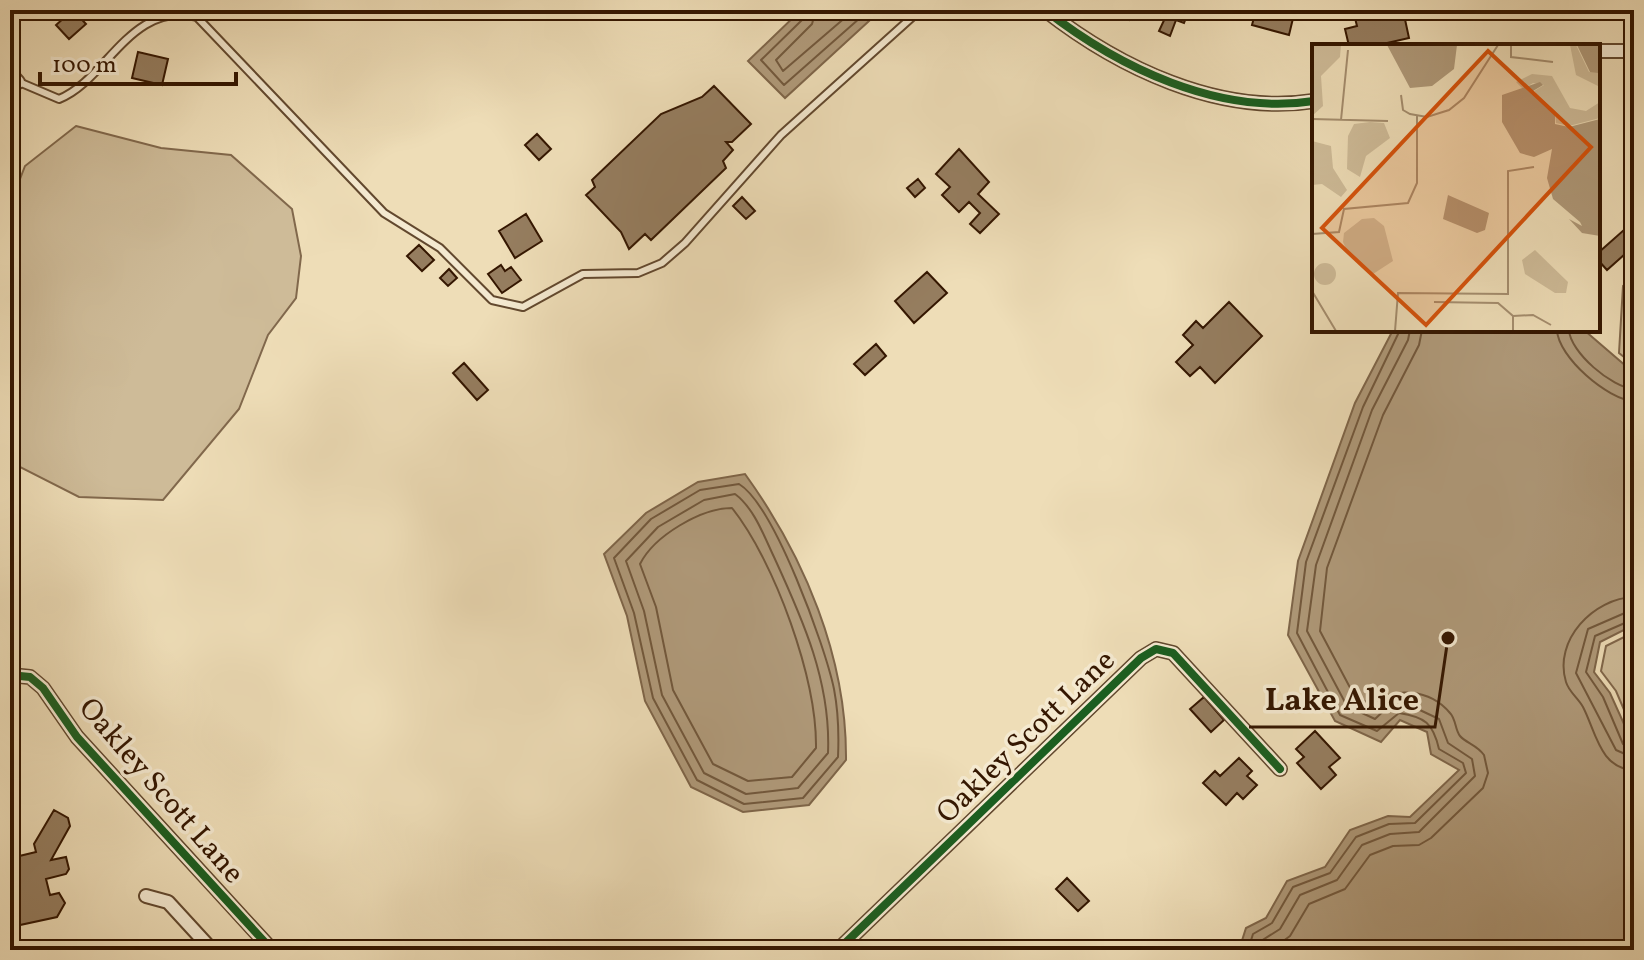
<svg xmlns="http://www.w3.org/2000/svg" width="1644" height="960" viewBox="0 0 1644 960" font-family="Vollkorn,serif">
	<rect width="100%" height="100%" fill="#eeddb7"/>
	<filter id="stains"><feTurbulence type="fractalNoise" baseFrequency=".0025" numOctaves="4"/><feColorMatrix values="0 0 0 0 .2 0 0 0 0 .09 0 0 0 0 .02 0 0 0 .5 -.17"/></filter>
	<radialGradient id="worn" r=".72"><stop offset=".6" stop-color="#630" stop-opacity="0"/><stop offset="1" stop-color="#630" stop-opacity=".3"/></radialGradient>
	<!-- green -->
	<path fill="#cebb98" stroke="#81684c" stroke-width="2" d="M76 126 161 148 231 155 292 209 301 256 296 298 268 335 239 409 163 500 79 497 10 462V205L25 166Z
		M1634 276V365L1619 353 1623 286Z
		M1634 632V733L1616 691 1601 671 1606 646Z"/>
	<!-- water -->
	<path fill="#af9979" stroke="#7e6549" stroke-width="2" d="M801 10H881L785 98 748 61Z
		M1393 330H1584L1634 373V625L1600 642 1594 672 1610 693 1634 746V950H1239L1246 928 1266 918 1287 881 1325 867 1350 830 1388 816 1410 817 1459 770 1431 754 1427 732 1400 720 1381 742 1335 721 1288 635 1298 561 1355 403Z
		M745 474C804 556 847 657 846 760L809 805 743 812 691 787 645 701 627 616 604 554 646 513 698 482Z"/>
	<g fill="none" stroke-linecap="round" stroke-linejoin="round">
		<!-- shore -->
		<path stroke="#72583c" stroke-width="2" d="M806 10 803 19 761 60 784 85 869 10
			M816 10 812 24 776 60 783 71 854 10
			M1557 330C1558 357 1608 400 1634 401
			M1569 330C1570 352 1612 388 1634 389
			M739 484C774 505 825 646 834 689 838 710 839 735 838 757L803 798 744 804 697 780 653 698 634 613 614 558 651 519 700 490Z
			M735 494C754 508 764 536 774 557 803 620 831 682 828 753L798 788 746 794 704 773 662 695 644 611 626 561 658 527 704 500Z
			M732 508C775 562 817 679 816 748L792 777 748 781 713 764 673 690 656 607 640 564C654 536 701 508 732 508Z
			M1634 597C1594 598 1553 640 1566 682 1569 692 1578 698 1583 707 1596 732 1600 769 1634 770
			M1634 609 1588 629 1576 673 1616 750 1634 758
			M1634 619 1595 636 1586 672 1603 697 1623 744 1634 748
			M1248 950 1253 934 1272 923 1293 887 1330 873 1356 837 1389 824 1415 823 1466 773 1463 763 1439 749C1433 723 1425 717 1399 713L1377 731 1340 715 1297 633 1306 562 1363 407 1400 330
			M1258 950 1261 941 1280 929 1300 895 1337 880 1362 845 1390 834 1419 832 1475 776 1472 759 1448 743 1439 719 1407 704H1391L1375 719 1347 706 1307 631 1316 565 1372 410 1408 340 1410 330
			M1271 950 1290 936 1309 904 1345 889 1370 855 1393 846 1419 845 1431 838 1483 788 1488 773 1484 755C1477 745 1466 743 1460 736 1455 730 1456 719 1450 713 1430 689 1394 686 1372 704L1355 697 1320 631 1327 568 1383 415 1419 345 1422 330"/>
	</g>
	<!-- building -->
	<path fill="#957d5f" stroke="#341600" stroke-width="2" d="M73 10 86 24 69 39 56 25Z
		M1126 10H1151L1130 20Z
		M1151 10H1189L1184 23 1176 20 1170 36 1159 31 1166 16Z
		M1256 10H1295L1289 35 1252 25Z
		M1353 10H1403L1409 38 1374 46H1349L1345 29 1357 26Z
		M1452 10H1487L1455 19Z
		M138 52 168 59 162 85 132 78Z
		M714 86 751 124 732 142H726L733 150 723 161 726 168 651 240 645 234 629 249 621 232 586 195 595 187 592 180 661 114 702 97Z
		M537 134 551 149 539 160 525 145Z
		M959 149 989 182 978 194 999 214 980 233 970 224 980 213 969 202 959 212 942 195 950 187 936 174Z
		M918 179 925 188 915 197 907 188Z
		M742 197 755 211 746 219 733 206Z
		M526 214 542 241 515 258 499 231Z
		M1625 229 1634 238V246L1607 270 1598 260V253Z
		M419 245 434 260 422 271 407 256Z
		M501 265 505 271 511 267 521 280 502 293 488 274Z
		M449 269 457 278 448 286 440 278Z
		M927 272 947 293 914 323 895 301Z
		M1229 302 1262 336 1215 383 1200 367 1190 376 1176 362 1193 345 1183 335 1196 321 1203 328Z
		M876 344 886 356 865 375 854 364Z
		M464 363 488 390 477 400 453 373Z
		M1204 697 1224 720 1211 732 1190 709Z
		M1315 731 1340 758 1329 767 1336 775 1321 789 1297 763 1304 757 1296 749Z
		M1239 758 1252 771 1247 776 1257 785 1243 799 1237 793 1226 805 1203 783 1215 771 1220 776Z
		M54 810 68 818 70 826 51 860 66 857 69 869 66 874 46 879 50 895 59 893 65 903 57 917 20 925 10 886V849L15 857 36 852 34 844Z
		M1067 878 1089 901 1078 911 1056 889Z"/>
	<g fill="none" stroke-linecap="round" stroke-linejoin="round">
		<!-- service casing -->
		<g stroke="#62482e" stroke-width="10">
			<path id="service" d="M19 82 59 99C106 81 131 0 197 17L384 213 440 248 492 300 523 307 583 274 638 273 662 263 685 243 781 135 920 10"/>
		</g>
		<!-- minor casing -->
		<g stroke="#62482e" stroke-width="16">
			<path id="minor" d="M1045 10C1118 67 1218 116 1314 101
				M1598 51H1634
				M10 73 18 82
				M10 675 30 677 43 688 77 737 272 950
				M146 896 168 902 212 950
				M838 950 1141 658 1156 649 1173 653 1280 769"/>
		</g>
		<!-- service -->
		<use href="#service" stroke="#f4e9d0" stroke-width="6"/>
		<!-- minor -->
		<use href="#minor" stroke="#f4e9d0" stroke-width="12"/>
		<!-- cycleway casing -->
		<g stroke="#f4e9d0" stroke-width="13">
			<path id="cycleway" d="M1045 10C1118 67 1218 116 1314 101
				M10 675 30 677 43 688 77 737 272 950
				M838 950 1141 658 1156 649 1173 653 1280 769"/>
		</g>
		<!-- cycleway -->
		<use href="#cycleway" stroke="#1b5e20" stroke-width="8"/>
	</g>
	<g text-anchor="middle" stroke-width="7" stroke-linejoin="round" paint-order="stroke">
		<!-- street labels -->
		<g font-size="30" fill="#341600" stroke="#f4e9d0">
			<text transform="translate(1025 736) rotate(-44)" y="10">Oakley Scott Lane</text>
			<text transform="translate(162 790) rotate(49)" y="10">Oakley Scott Lane</text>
		</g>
	</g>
	<!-- overview -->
	<g transform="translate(1312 44)">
		<rect width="288" height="288" fill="#eeddb7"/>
		<path d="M0 1H29L28 13 9 32 11 62 0 72ZM258 1H264L277 28H288V43L264 31ZM220 30 240 32 258 64 274 67 288 58V74L257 82 244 79 243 67 222 47 232 41 221 39 211 45 204 38ZM58 78 72 79 78 94 54 112 48 133 35 125 36 92 42 80ZM0 97 19 102 21 124 35 146 29 153 10 140 0 141ZM62 174 72 182 81 217 61 230 37 211 31 198 32 189 50 175ZM223 206 256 238 254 249H243L213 230 210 216ZM2 230a11 11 0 1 1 22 0a11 11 0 1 1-22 0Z" fill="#cebb98"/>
		<path d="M75 1H145L142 25 120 42 98 44ZM265 1H288L286 29 278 28ZM228 38 231 41 221 47 243 67V80L257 83 288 75V192L270 189 257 175 270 182 268 178 241 155 235 134 240 105 222 113 208 109 190 78V51ZM136 151 177 169 173 186 165 189 131 175Z" fill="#af9979"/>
		<path fill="none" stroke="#a48d6e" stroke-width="2" d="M199 1V13L241 18M89 51 91 66 98 70 115 73 137 66 152 54 186 1M0 75 76 77M29 76 36 6M0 190 27 188 32 165 96 159 105 139V72M0 247 24 287M122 258 186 259 201 272V287M201 272 221 271 239 281M83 287 86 249 196 250V127L222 123"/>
		<path fill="#d6520b" fill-opacity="0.15" stroke="#d6520b" stroke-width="4" d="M176 7 279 103 114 281 10 184Z"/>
		<rect width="288" height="288" fill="none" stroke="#341600" stroke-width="4"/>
	</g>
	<!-- callouts -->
	<path fill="none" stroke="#341600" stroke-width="3" d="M1448 638L1435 727H1249"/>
	<circle fill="#341600" stroke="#f4e9d0" stroke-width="3" cx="1448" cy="638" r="8"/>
	<g font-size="32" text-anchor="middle" font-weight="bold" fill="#341600" stroke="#f4e9d0" stroke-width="7" stroke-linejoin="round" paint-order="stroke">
		<text x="1342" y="710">Lake Alice</text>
	</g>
	<!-- margin -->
	<rect width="1644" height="960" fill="none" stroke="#eeddb7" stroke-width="40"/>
	<rect x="12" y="12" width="1620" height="936" fill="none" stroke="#341600" stroke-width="4"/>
	<rect x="20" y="20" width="1604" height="920" fill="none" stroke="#341600" stroke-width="2"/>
	<!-- scale -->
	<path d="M40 72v12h196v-12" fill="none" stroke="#341600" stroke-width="4"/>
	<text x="52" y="72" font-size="24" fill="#341600" stroke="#f4e9d0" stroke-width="6" paint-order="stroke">100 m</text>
	<rect width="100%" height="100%" filter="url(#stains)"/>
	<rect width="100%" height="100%" fill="url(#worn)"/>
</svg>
